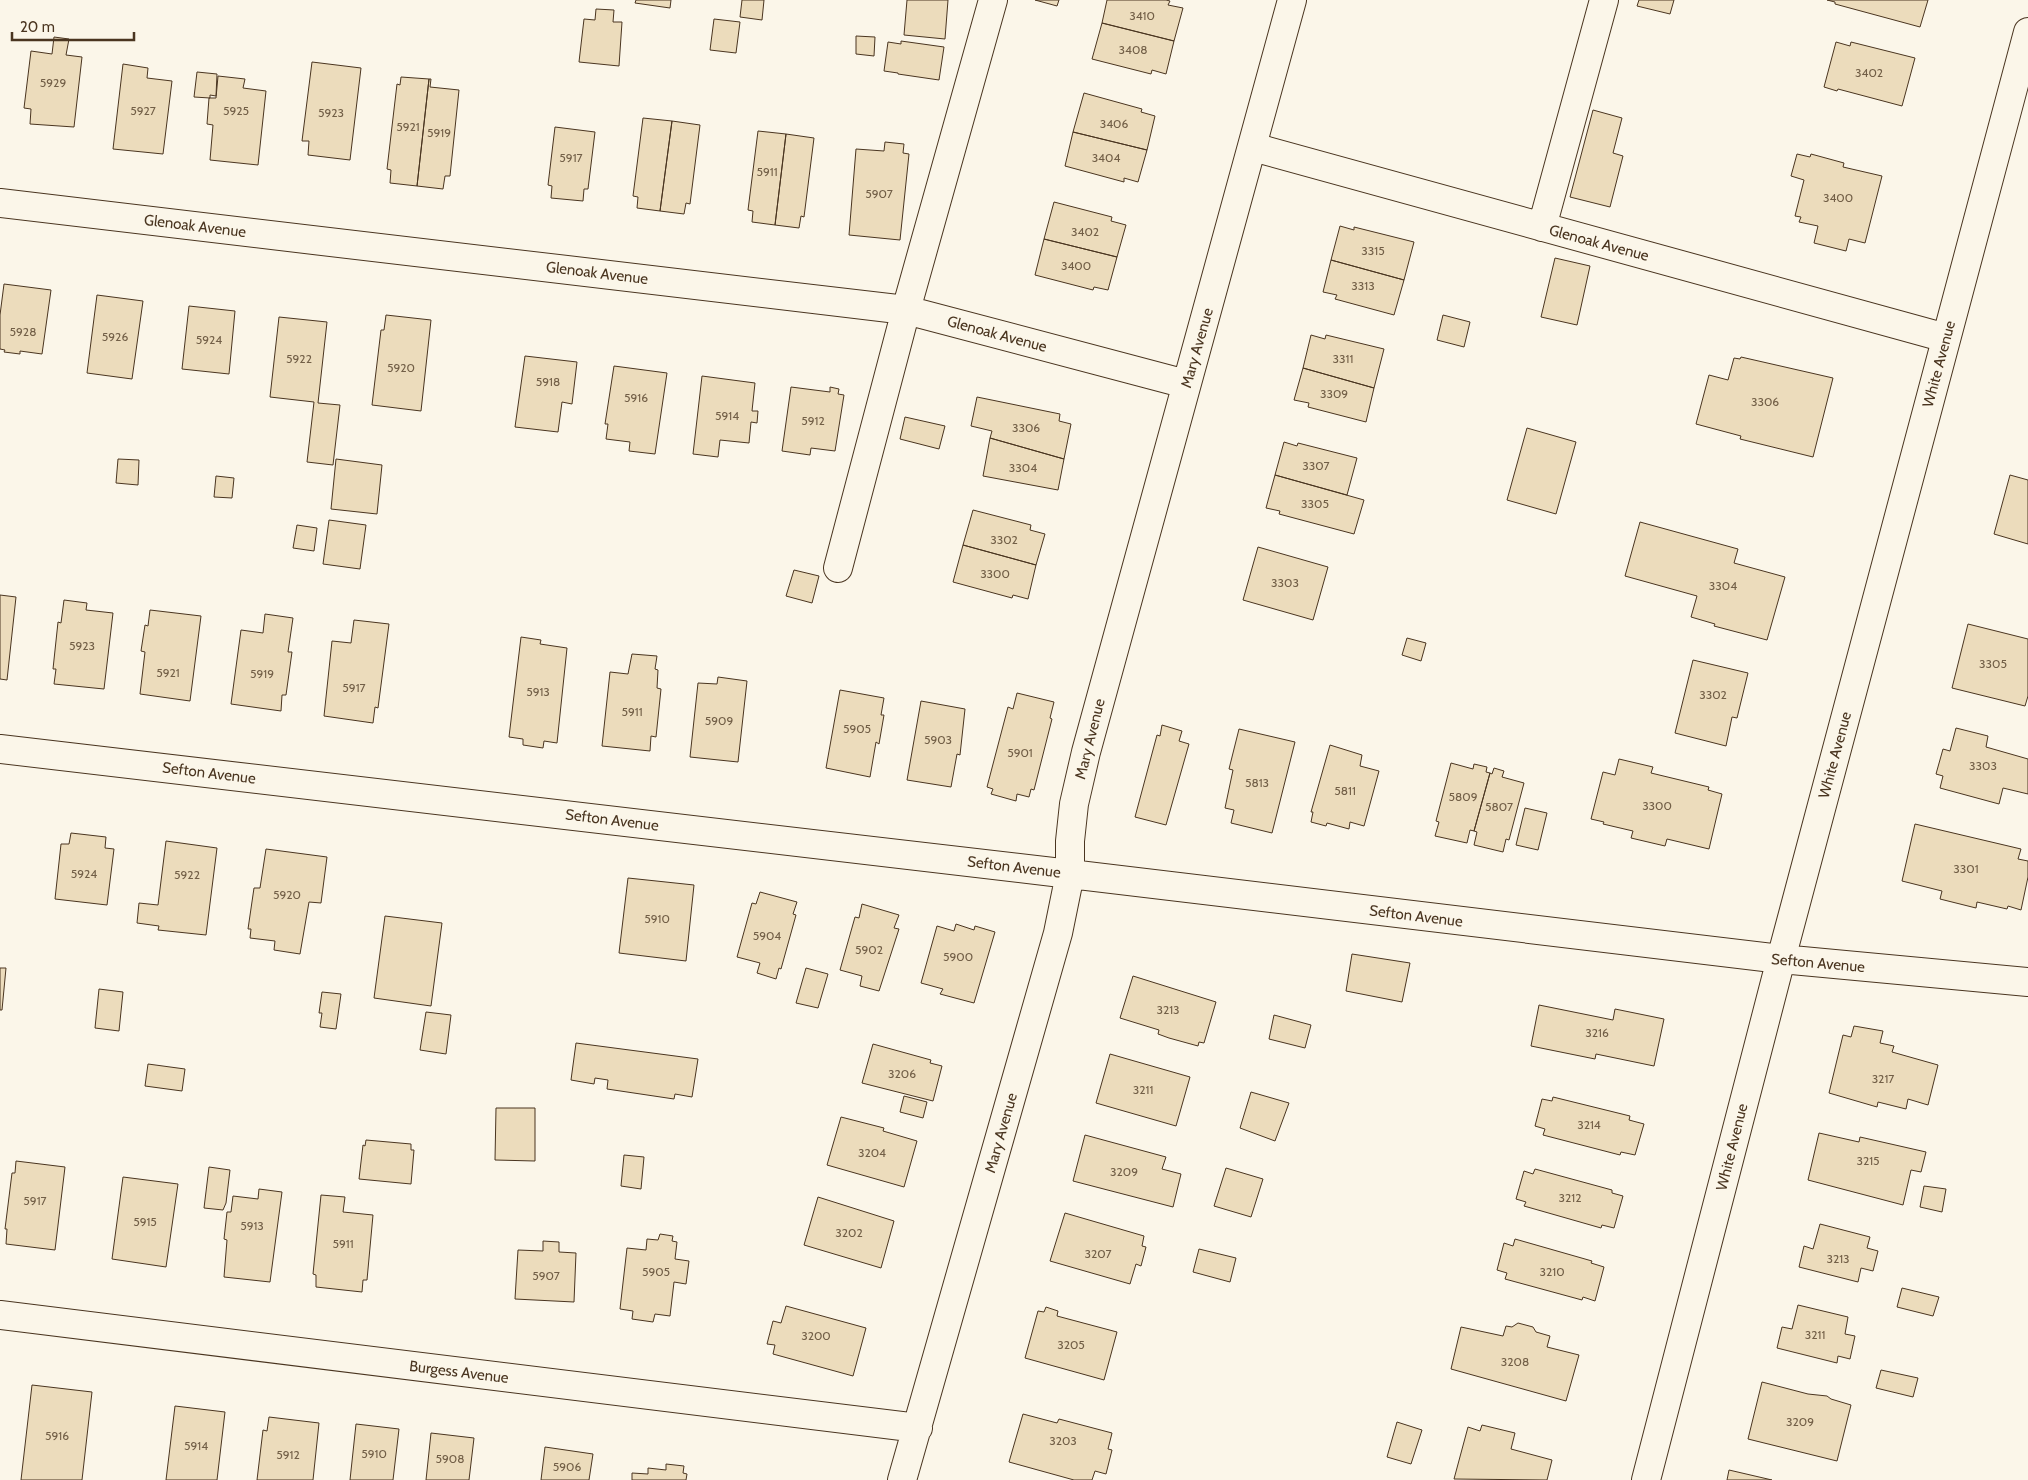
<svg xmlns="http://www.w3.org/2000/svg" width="2028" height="1480" viewBox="0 0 2028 1480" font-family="Cabin,sans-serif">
	<rect width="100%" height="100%" fill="#fbf6e9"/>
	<!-- building -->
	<path fill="#ecdcbc" stroke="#4a3520" d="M636 0H671L670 8 635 3Z
		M742 0H764L762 20 740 17Z
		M907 0H948L945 39 904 35Z
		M1035 0H1059L1057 6Z
		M1107 0H1166L1170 1 1168 5 1183 8 1174 41 1102 23Z
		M1639 0H1674L1670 14 1637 6Z
		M1827 0H1928L1920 27 1835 4V2Z
		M596 9 614 10 613 22H622L619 66 579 62 584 19 595 20Z
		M714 19 740 22 736 53 710 50Z
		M1102 23 1174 41 1166 74 1152 70 1151 74 1092 59Z
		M856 36 875 37 874 56 856 54Z
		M54 37 69 39 66 55 82 57 74 127 30 124 31 109 24 108 31 51 52 54Z
		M901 41 944 47 939 80 898 74V73L884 71 888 42 901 44Z
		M1836 42 1850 46 1851 42 1915 58 1902 106 1838 89 1837 91 1824 87Z
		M312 62 361 68 350 160 308 155 309 141H302Z
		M123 64 148 68 147 78 172 81 163 154 113 149Z
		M197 72 217 74 216 96 210 95V98L194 97Z
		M218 76 245 79 243 88 266 91 258 165 210 160 213 125 207 124 209 98H216Z
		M401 77 429 79 417 186 390 183 391 170 387 169 397 84 400 85Z
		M429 79H431L430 87 459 90 450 176H445L443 189 417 186Z
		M1084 93 1142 109 1141 112 1155 116 1147 150 1073 132Z
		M1593 110 1622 118 1613 153 1623 156 1610 207 1570 197Z
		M643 118 672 121 660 211 637 208 638 197 633 196Z
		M672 121 700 125 690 204 686 203 684 214 660 211Z
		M555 127 595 132 588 189H584L583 201 551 198 552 186 548 185Z
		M758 131 786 134 775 225 752 222 753 211 748 210Z
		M1073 132 1147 150 1138 182 1124 178V182L1065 166Z
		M786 134 814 138 804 217 801 216 799 228 775 225Z
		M885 142 904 144 903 153 909 154 900 240 849 235 856 149 884 151Z
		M1797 154 1810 157 1811 154 1844 163 1843 167 1882 176 1865 243 1849 239 1846 251 1814 243 1818 226 1799 222 1801 217 1795 216 1804 180 1791 176Z
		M1054 202 1112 217 1111 221 1126 225 1117 257 1044 239Z
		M1340 226 1354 230V227L1414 242 1404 280 1331 260Z
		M1044 239 1117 257 1108 290 1094 287 1093 290 1035 275Z
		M1555 258 1590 266 1577 325 1541 317Z
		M1331 260 1404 280 1394 315 1335 299 1337 295 1323 292Z
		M4 284 51 290 42 354 20 351V354L4 352 5 350 0 349V315Z
		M97 295 143 301 132 379 87 373Z
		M189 306 235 311 229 374 182 369Z
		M386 315 431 320 421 411 372 405 381 330H384Z
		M1443 315 1470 322 1464 347 1437 340Z
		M279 317 327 322 318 403 340 405 333 465 307 462 314 402 270 397Z
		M1311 335 1325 339 1326 335 1384 349 1374 388 1303 368Z
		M525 356 577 362 572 404 562 402 558 432 515 427Z
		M1741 357 1833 378 1813 457 1740 439 1741 436 1696 424 1709 375 1728 380 1734 358 1740 359Z
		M614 366 667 373 655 454 629 451 630 442 606 439 608 424H605Z
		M1303 368 1374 388 1366 422 1308 407 1309 403 1294 400Z
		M702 376 755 383 752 411H758L757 423 751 422 749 443 720 440 718 457 693 454Z
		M791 387 830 392V387L839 389 838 394 844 395 835 451 811 448 810 455 782 451Z
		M977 397 1060 414 1059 421 1071 424 1064 459 990 438 992 431 971 426Z
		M905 417 945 426 939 449 900 439Z
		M1527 428 1576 442 1556 514 1507 500Z
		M990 438 1064 459 1058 490 983 476Z
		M1284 442 1297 446 1298 443 1357 458 1347 495 1275 475Z
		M118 459 139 460 138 485 116 483Z
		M336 459 382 465 377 514 331 509Z
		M1275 475 1364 500 1354 534 1279 514 1280 511 1266 508Z
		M2010 475 2028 480V544L1994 534Z
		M216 476 234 478 232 498 214 497Z
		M973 510 1031 525 1030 530 1045 534 1036 565 963 545Z
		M329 520 366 525 360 569 323 564Z
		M1640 522 1738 549 1734 563 1785 577 1767 640 1714 626 1715 624 1691 617 1697 596 1625 576Z
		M297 525 317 528 314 551 293 548Z
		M963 545 1036 565 1028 599 1013 595 1012 598 953 582Z
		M1258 547 1328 567 1313 620 1243 600Z
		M794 570 819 576 812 603 786 596Z
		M0 595 16 597 7 680 0 679Z
		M64 600 87 603 86 610 113 613 104 689 54 684 56 669H53L58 622 61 623Z
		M150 610 201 616 190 701 140 694 145 652 141 651 145 625 148 626Z
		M265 614 293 618 288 652H292L286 695H282L281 711 231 704 241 630 263 633Z
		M354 620 389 624 378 708 375 707 373 723 324 716 332 641 351 643Z
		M1968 624 2028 639V696L2025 706 1952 688Z
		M521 637 541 640 540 644 567 648 557 743 544 741 543 748 523 745V739L509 737Z
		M1407 638 1426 643 1421 661 1402 655Z
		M632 654 657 656 655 669 658 670 657 688 661 689 656 737 651 736 650 751 602 746 610 672 628 674Z
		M1693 660 1748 673 1737 718 1732 717 1726 746 1675 733Z
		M718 677 747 681 738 762 690 757 698 683 717 684Z
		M840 690 884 698 881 715H884L879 744 876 742 870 777 826 768Z
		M1017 693 1054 702 1050 718 1052 719 1034 790 1031 789 1029 797 1017 794 1016 801 991 794 993 789 987 787 1008 707 1013 709Z
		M921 701 965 709 960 755 957 754 951 787 907 780Z
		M1162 725 1182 731 1179 741 1189 744 1166 825 1135 817 1157 735 1160 736Z
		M1956 728 1988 736 1986 747 2028 759V794L2003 788 1999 804 1940 788 1943 776 1936 774 1943 749 1950 751Z
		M1239 729 1295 742 1272 833 1231 823 1234 810 1225 808 1233 770 1229 769Z
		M1330 745 1362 755 1360 766 1379 771 1364 826 1350 822 1349 829 1327 823 1326 826 1311 822 1313 812H1311Z
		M1619 759 1653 767 1651 773 1709 787 1708 790 1722 794 1709 849 1667 839 1665 846 1631 838 1633 831 1603 824 1604 822 1591 819 1603 772 1615 775Z
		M1451 763 1473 769 1474 764 1487 767 1486 772 1490 773 1474 831 1470 830 1467 843 1435 836 1439 822 1436 821Z
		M1494 768 1504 771 1502 777 1524 783 1509 840 1506 839 1503 852 1474 845 1477 832 1474 831 1490 773 1492 774Z
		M1525 808 1547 813 1538 850 1516 845Z
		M1915 824 2021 849 2018 859 2028 861V877L2021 910 2008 906 2007 909 1977 902 1976 908 1940 899 1942 891 1902 881Z
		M71 833 106 837 105 848 114 849 107 905 55 899 61 844H69Z
		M166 841 217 848 206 935 158 930 159 926 137 923 139 903 158 905Z
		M266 849 327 857 321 903 309 902 300 954 274 950 275 941 250 938 251 929H248L254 888H260Z
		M628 878 694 885 686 961 619 953Z
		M760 892 797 902 793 914 796 915 781 969 779 968 776 979 757 973 760 963 737 957 752 903 756 904Z
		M862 904 899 915 894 928 899 929 879 991 860 986 862 976 840 970 855 917 859 918Z
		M385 916 442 923 431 1006 374 998Z
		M956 924 974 930 975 926 995 932 974 1003 940 994 943 989 921 983 937 926 954 931Z
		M1352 954 1410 963 1402 1002 1346 991Z
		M0 968H6L2 1010H0Z
		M806 968 828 974 818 1008 796 1003Z
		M1133 976 1216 1002 1204 1043 1199 1042 1198 1046 1169 1038 1158 1034 1159 1030 1120 1018Z
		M99 989 123 992 119 1031 95 1028Z
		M322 992 341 994 336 1029 320 1027 322 1013H319Z
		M1539 1005 1613 1020 1615 1009 1664 1019 1654 1066 1596 1054 1595 1059 1531 1046Z
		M426 1012 451 1015 446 1054 420 1050Z
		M1274 1015 1311 1025 1305 1048 1269 1039Z
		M1854 1026 1883 1031 1880 1043 1894 1046 1892 1052 1938 1065 1928 1105 1908 1099 1906 1109 1878 1102 1877 1107 1829 1093 1843 1035 1851 1037Z
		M576 1043 698 1059 692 1097 675 1094 674 1099 607 1089 608 1080 595 1078 594 1084 571 1080Z
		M873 1044 931 1060 930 1063 942 1066 933 1101 862 1083Z
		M1110 1054 1190 1077 1176 1126 1096 1103Z
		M148 1064 185 1069 182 1091 145 1086Z
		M1251 1092 1289 1103 1275 1141 1240 1128Z
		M904 1096 927 1102 923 1118 900 1112Z
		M1553 1097 1630 1116 1629 1120 1644 1124 1635 1155 1621 1152 1620 1155 1543 1135 1545 1129 1535 1126 1542 1099 1552 1101Z
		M496 1108H535V1161L495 1160Z
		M841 1117 884 1128 883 1131 917 1141 904 1187 827 1165Z
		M1819 1133 1859 1142 1860 1137 1926 1152 1921 1172 1911 1170 1903 1205 1808 1180Z
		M1085 1135 1166 1157 1162 1169 1181 1174 1173 1207 1073 1181Z
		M366 1140 411 1144V1150H414L411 1184 359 1179 363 1145 365 1146Z
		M624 1155 644 1157 641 1189 621 1186Z
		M16 1161 65 1167 55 1250 6 1244 7 1229H5L12 1173H15Z
		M209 1167 230 1170 226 1203 223 1210 204 1208Z
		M1226 1168 1263 1179 1251 1217 1214 1206Z
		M1535 1169 1612 1190V1193L1623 1196 1614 1228 1602 1225 1601 1228 1524 1206 1526 1202 1516 1199 1524 1171 1533 1174Z
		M123 1177 178 1184 166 1267 112 1259Z
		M1924 1186 1946 1189 1942 1212 1920 1207Z
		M259 1189 282 1192 270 1282 224 1277 227 1240 224 1239 227 1212H231L233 1196 258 1199Z
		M321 1195 345 1197 343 1212 373 1215 367 1280H363L362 1292 316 1287V1275L313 1274Z
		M818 1197 894 1221 881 1268 804 1245Z
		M1065 1213 1144 1236 1142 1246 1146 1247 1141 1266 1136 1264 1130 1284 1050 1261Z
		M1820 1224 1870 1237 1867 1248 1878 1251 1873 1271 1861 1268 1858 1282 1799 1267 1804 1246 1813 1249Z
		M660 1234 673 1236 672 1241 677 1242 675 1259 689 1261 686 1284 674 1282 670 1316 655 1314 653 1322 632 1319 633 1311 620 1309 627 1248 646 1250 647 1239 658 1240Z
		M1515 1239 1592 1261 1591 1263 1604 1267 1595 1301 1583 1297 1582 1300 1505 1279 1507 1273 1497 1270 1504 1243 1513 1246Z
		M543 1241 559 1242V1252L576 1253 574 1302 515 1299 518 1250 543 1251Z
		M1199 1249 1236 1258 1230 1282 1193 1272Z
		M1902 1288 1939 1297 1933 1316 1897 1307Z
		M1798 1305 1848 1317 1845 1334 1855 1336 1850 1359 1838 1356 1837 1363 1777 1348 1782 1327 1792 1329Z
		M786 1306 866 1328 853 1376 773 1354 775 1345 767 1344 773 1321 781 1323Z
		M1046 1307 1058 1311 1057 1316 1117 1332 1104 1380 1025 1358 1038 1311 1044 1312Z
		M1518 1323 1533 1327 1536 1332 1550 1336 1547 1347 1579 1355 1566 1401 1451 1369 1461 1327 1503 1336 1506 1326 1512 1327Z
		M1881 1370 1918 1378 1913 1397 1876 1388Z
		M1762 1382 1808 1394 1827 1396 1831 1399 1851 1405 1837 1461 1748 1439Z
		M32 1385 92 1392 82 1480H21Z
		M175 1406 225 1412 217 1480H166Z
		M1023 1414 1057 1423 1059 1419 1112 1433 1108 1449 1112 1450 1106 1474 1095 1471 1092 1480H1074L1009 1462Z
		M269 1417 319 1423 313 1480H257L263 1430 267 1431Z
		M1397 1422 1422 1430 1411 1464 1387 1457Z
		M356 1424 399 1429 393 1480H350Z
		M1482 1425 1515 1433 1511 1449 1552 1460 1547 1480 1454 1479 1468 1427 1480 1431Z
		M431 1433 474 1438 469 1480H426Z
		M545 1447 593 1454 589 1480H541Z
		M666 1464 684 1466 683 1473 687 1474 686 1480H632V1473L648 1474V1468L666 1470Z
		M1729 1470 1772 1480H1727Z"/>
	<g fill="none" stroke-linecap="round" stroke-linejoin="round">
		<!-- minor casing -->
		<g stroke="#4a3520" stroke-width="30">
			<path id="minor" d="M1253 147 1946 338
				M0 203 906 310 1186 384
				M1542 227 1604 0
				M838 568 906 310 993 0
				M0 749 1070 874 1781 959 2028 982
				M0 1315 918 1428
				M902 1480 1058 933 1070 874V841L1074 804 1086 752 1292 0
				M1646 1480 1781 959 2028 32"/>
		</g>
		<!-- minor -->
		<use href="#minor" stroke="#fbf6e9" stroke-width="28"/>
	</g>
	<g text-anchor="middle" stroke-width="4" stroke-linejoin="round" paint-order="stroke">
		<!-- number labels -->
		<g font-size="12" fill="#725f47">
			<text x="1142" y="20">3410</text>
			<text x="1133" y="54">3408</text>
			<text x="1869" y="77">3402</text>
			<text x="53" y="87">5929</text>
			<text x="143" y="115">5927</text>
			<text x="236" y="115">5925</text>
			<text x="331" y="117">5923</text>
			<text x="1114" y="128">3406</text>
			<text x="408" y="131">5921</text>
			<text x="439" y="137">5919</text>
			<text x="571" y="162">5917</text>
			<text x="1106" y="162">3404</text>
			<text x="767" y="176">5911</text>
			<text x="879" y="198">5907</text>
			<text x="1838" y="202">3400</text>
			<text x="1085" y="236">3402</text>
			<text x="1373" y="255">3315</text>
			<text x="1076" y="270">3400</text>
			<text x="1363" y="290">3313</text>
			<text x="23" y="336">5928</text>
			<text x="115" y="341">5926</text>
			<text x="209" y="344">5924</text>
			<text x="299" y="363">5922</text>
			<text x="1343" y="363">3311</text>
			<text x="401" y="372">5920</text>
			<text x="548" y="386">5918</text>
			<text x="1334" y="398">3309</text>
			<text x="636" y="402">5916</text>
			<text x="1765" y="406">3306</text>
			<text x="727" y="420">5914</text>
			<text x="813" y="425">5912</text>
			<text x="1026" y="432">3306</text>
			<text x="1316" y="470">3307</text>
			<text x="1023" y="472">3304</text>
			<text x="1315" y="508">3305</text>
			<text x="1004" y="544">3302</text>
			<text x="995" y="578">3300</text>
			<text x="1285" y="587">3303</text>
			<text x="1723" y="590">3304</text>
			<text x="82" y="650">5923</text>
			<text x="1993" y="668">3305</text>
			<text x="168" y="677">5921</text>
			<text x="262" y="678">5919</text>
			<text x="354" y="692">5917</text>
			<text x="538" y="696">5913</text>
			<text x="1713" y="699">3302</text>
			<text x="632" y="716">5911</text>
			<text x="719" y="725">5909</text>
			<text x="857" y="733">5905</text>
			<text x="938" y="744">5903</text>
			<text x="1020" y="757">5901</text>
			<text x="1983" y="770">3303</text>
			<text x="1257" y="787">5813</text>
			<text x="1345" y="795">5811</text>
			<text x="1463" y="801">5809</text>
			<text x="1657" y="810">3300</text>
			<text x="1499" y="811">5807</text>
			<text x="1966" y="873">3301</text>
			<text x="84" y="878">5924</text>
			<text x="187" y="879">5922</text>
			<text x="287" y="899">5920</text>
			<text x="657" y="923">5910</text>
			<text x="767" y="940">5904</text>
			<text x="869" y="954">5902</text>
			<text x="958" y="961">5900</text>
			<text x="1168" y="1014">3213</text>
			<text x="1597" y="1037">3216</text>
			<text x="902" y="1078">3206</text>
			<text x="1883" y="1083">3217</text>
			<text x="1143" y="1094">3211</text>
			<text x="1589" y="1129">3214</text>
			<text x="872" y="1157">3204</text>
			<text x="1868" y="1165">3215</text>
			<text x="1124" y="1176">3209</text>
			<text x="1570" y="1202">3212</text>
			<text x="35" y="1205">5917</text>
			<text x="145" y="1226">5915</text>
			<text x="252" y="1230">5913</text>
			<text x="849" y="1237">3202</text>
			<text x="343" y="1248">5911</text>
			<text x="1098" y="1258">3207</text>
			<text x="1838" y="1263">3213</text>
			<text x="656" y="1276">5905</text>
			<text x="1552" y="1276">3210</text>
			<text x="546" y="1280">5907</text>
			<text x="1815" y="1339">3211</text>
			<text x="816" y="1340">3200</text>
			<text x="1071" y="1349">3205</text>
			<text x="1515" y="1366">3208</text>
			<text x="1800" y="1426">3209</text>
			<text x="57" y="1440">5916</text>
			<text x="1063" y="1445">3203</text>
			<text x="196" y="1450">5914</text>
			<text x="374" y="1458">5910</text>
			<text x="288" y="1459">5912</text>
			<text x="450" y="1463">5908</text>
			<text x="567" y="1471">5906</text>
		</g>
		<!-- street labels -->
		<g font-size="15" fill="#4a3520" stroke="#fbf6e9">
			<text transform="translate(195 226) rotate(7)" y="5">Glenoak Avenue</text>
			<text transform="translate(1599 243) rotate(15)" y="5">Glenoak Avenue</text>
			<text transform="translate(597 273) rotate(7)" y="5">Glenoak Avenue</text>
			<text transform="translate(997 334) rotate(15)" y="5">Glenoak Avenue</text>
			<text transform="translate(1197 348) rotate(-74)" y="5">Mary Avenue</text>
			<text transform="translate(1939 364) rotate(-75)" y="5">White Avenue</text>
			<text transform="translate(1090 739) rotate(-76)" y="5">Mary Avenue</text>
			<text transform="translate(1835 755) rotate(-75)" y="5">White Avenue</text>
			<text transform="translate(209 773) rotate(7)" y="5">Sefton Avenue</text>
			<text transform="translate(612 820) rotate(7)" y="5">Sefton Avenue</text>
			<text transform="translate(1014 867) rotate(7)" y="5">Sefton Avenue</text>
			<text transform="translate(1416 916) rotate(7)" y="5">Sefton Avenue</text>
			<text transform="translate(1818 963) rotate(5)" y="5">Sefton Avenue</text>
			<text transform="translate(1001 1133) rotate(-74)" y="5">Mary Avenue</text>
			<text transform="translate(1732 1147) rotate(-76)" y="5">White Avenue</text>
			<text transform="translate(459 1372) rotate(7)" y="5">Burgess Avenue</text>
		</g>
	</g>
	<!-- scale -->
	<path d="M12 32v8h122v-8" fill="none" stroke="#4a3520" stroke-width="2.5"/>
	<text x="20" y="32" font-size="15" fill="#4a3520" stroke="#fbf6e9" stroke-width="4" paint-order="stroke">20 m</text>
</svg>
